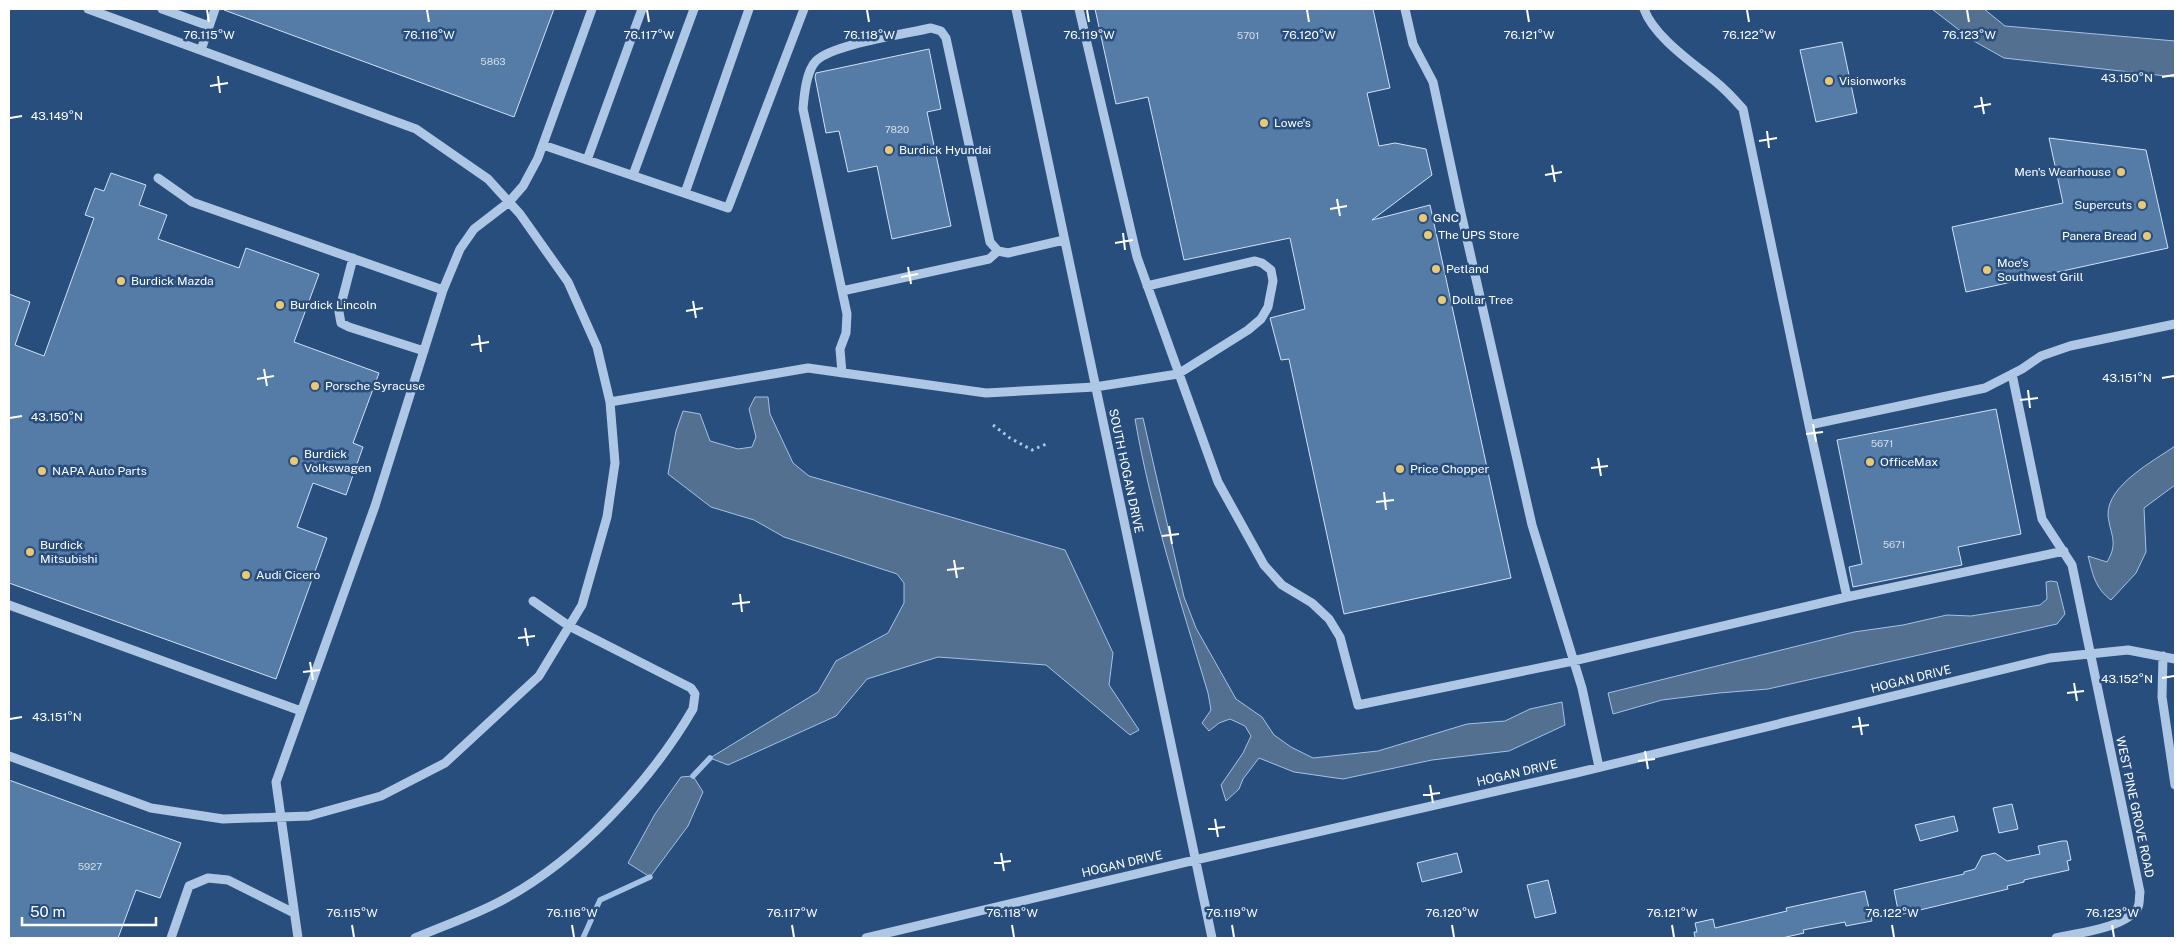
<svg xmlns="http://www.w3.org/2000/svg" width="2184" height="947" viewBox="0 0 2184 947" font-family="'Public Sans',sans-serif">
	<rect width="100%" height="100%" fill="#284e7d"/>
	<!-- water -->
	<path fill="#547091" stroke="#a3c2e5" d="M1932 9H1984L2005 26 2175 41V77L2004 58 1972 40Z
		M755 397H768L770 414 793 463 809 476 1065 550 1113 653 1109 685 1139 730 1130 735 1046 665 938 657 867 679 836 716 728 765 710 758 818 692 836 661 888 633 904 603V583L897 574 784 537 754 520 711 507 668 474 676 431 683 411 700 414 710 441 738 449 752 447 756 437 749 409Z
		M1143 418 1184 597 1196 628 1236 699 1262 717 1274 735 1291 747 1313 758 1378 751 1467 724 1505 721 1530 709 1562 702 1565 725 1509 751 1432 760 1343 779 1294 772 1259 758 1243 779 1239 789 1226 801 1221 785 1243 753 1251 736 1245 726 1230 719 1219 723 1209 731 1202 723 1211 710 1208 693C1181 603 1151 512 1135 419Z
		M2175 446V485L2144 508 2146 552 2136 573 2111 600C2095 588 2093 575 2088 556L2107 562C2119 542 2110 535 2108 515 2107 485 2154 461 2175 446Z
		M2051 581 2057 582 2065 614 2057 624 1768 689 1719 693 1662 700 1613 714 1608 693 1854 632 1903 625 1947 615 1971 616 2040 605 2047 599 2046 582Z
		M693 776 703 792 688 826 650 877 628 863 655 814 681 777Z"/>
	<g fill="none" stroke-linecap="round" stroke-linejoin="round">
		<!-- stream -->
		<path stroke="#a3c2e5" stroke-width="5.5" d="M693 776 710 758
			M583 938 600 900 650 877"/>
	</g>
	<!-- building -->
	<path fill="#557ba7" stroke="#d1e1f4" d="M224 9H554L514 117 224 10Z
		M1095 9H1373L1390 88 1367 93 1379 146 1395 143 1426 149 1432 175 1372 220 1430 205 1511 578 1344 614 1289 359 1281 360 1270 318 1305 309 1290 238 1184 260 1148 97 1116 104Z
		M1842 42 1857 113 1816 122 1800 50Z
		M929 49 941 109 927 112 951 226 892 239 877 166 848 172 839 131 826 133 815 77 816 73Z
		M2049 138 2146 150 2168 248 1966 292 1952 227 2063 203Z
		M111 173 146 185 139 205 167 215 158 239 239 268 246 248 319 274 294 342 379 373 353 443 363 447 346 495 313 483 297 527 327 538 276 679 9 583V294L30 302 15 345 44 356 94 218 85 215 95 188 104 191Z
		M1996 409 2021 534 1958 547 1962 565 1853 587 1849 567 1862 564 1837 440Z
		M9 780 181 843 160 898 136 890 118 938H9Z
		M2012 804 2018 829 1999 833 1993 808Z
		M1954 816 1958 831 1920 841 1915 825Z
		M2062 841H2067L2071 860 2067 861 2069 870 2024 880V882L2007 886 2008 889 1899 915 1894 890 1964 874V872L1975 869 1982 856 1995 853 2007 861 2040 854 2038 846Z
		M1457 853 1462 872 1422 882 1417 863Z
		M1548 880 1556 913 1535 918 1527 885Z
		M1865 891 1872 921 1846 926 1845 922 1803 930 1804 933 1782 938H1695L1694 932H1697L1695 923 1713 919 1715 928 1787 911 1786 908Z"/>
	<g fill="none" stroke-linecap="round" stroke-linejoin="round">
		<!-- path -->
		<path stroke="#aec7e4" stroke-width="3" stroke-dasharray="2.5 4" stroke-linecap="butt" d="M993 425 1010 438 1032 450 1049 443"/>
		<!-- minor -->
		<path stroke="#aec7e4" stroke-width="9" d="M162 9 209 26
			M1016 9 1212 938
			M1079 9 1137 257 1218 482 1264 565 1282 585 1312 603 1329 619 1340 637 1358 705 1573 661 1847 597
			M1405 9 1413 44 1433 82 1461 213 1532 525 1582 688 1599 767
			M1644 9C1654 37 1693 63 1716 82 1726 90 1735 100 1743 109L1809 425 1985 388 2022 369 2041 356 2070 346 2175 324
			M201 50 215 9
			M543 145 728 208 804 9
			M587 160 642 9
			M633 175 694 9
			M158 178 192 202 443 290
			M685 193 749 9
			M353 258 339 312 341 323 349 327 424 351
			M842 291 989 259 998 251
			M842 373 840 349 846 333 847 314 803 109C804 96 806 71 816 61 832 44 906 34 931 28L941 31 946 38 990 242 998 251 1008 253 1064 240
			M2012 374 2042 519 2072 565 2140 892C2139 897 2140 903 2138 907 2127 928 2077 933 2056 938
			M610 402 808 368 986 393 1095 387 1178 374 1248 330 1261 319 1268 307 1273 281 1271 270 1262 263 1255 261 1147 286
			M1809 425 1847 597 2064 551
			M9 605 301 711
			M2163 656 2162 697 2175 785
			M9 756 151 808 223 819 309 816 381 796 445 763 539 676 582 605 607 517 615 463 610 402 597 347 568 282 520 214 488 179 416 129 88 9
			M171 938 189 886 208 878 228 880 294 913
			M298 938 276 782 375 506 443 290 460 249 474 229 509 202 523 186 538 158 592 9
			M415 938C443 926 472 916 499 902 576 862 649 784 693 709L695 694 691 688 569 626 533 601
			M866 938 1195 860 1576 773 2050 658 2128 650 2175 659"/>
	</g>
	<!-- ticks -->
	<path fill="none" stroke="#fff" stroke-width="2" d="M207 10 209 22M427 10 429 22M647 10 649 22M867 10 869 22M1087 10 1089 22M1307 10 1309 22M1527 10 1529 22M1747 10 1749 22M1967 10 1969 22M218 76 220 93M2162 77 2174 75M210 86 228 83M1981 97 1984 114M1974 107 1991 104M10 118 22 116M1767 131 1769 148M1759 141 1777 138M1552 165 1555 182M1545 175 1562 172M1337 199 1340 216M1330 209 1347 206M1123 233 1125 250M1115 243 1133 240M908 267 911 284M901 277 918 274M693 301 696 318M686 311 703 308M479 335 481 352M471 345 489 342M264 369 267 386M2162 378 2174 376M257 379 274 376M2028 390 2030 408M2020 400 2038 398M10 418 22 416M1813 424 1816 442M1806 434 1823 432M1598 458 1601 476M1591 468 1608 466M1384 492 1386 510M1376 502 1394 500M1169 526 1172 544M1162 536 1179 534M954 560 957 578M947 570 964 568M740 594 742 612M732 604 750 602M525 628 528 646M518 638 535 636M310 662 313 680M303 672 320 670M2162 678 2174 676M2074 683 2077 701M2067 693 2084 691M1859 717 1862 735M10 719 22 717M1852 727 1869 725M1645 751 1648 769M1638 761 1655 759M1430 785 1433 803M1423 795 1440 793M1215 819 1218 837M1208 829 1225 827M1001 853 1004 871M994 863 1011 861M352 925 354 937M572 925 574 937M792 925 794 937M1012 925 1014 937M1232 925 1234 937M1452 925 1454 937M1672 925 1674 937M1892 925 1894 937M2112 925 2114 937"/>
	<!-- markers -->
	<g fill="#ebc875" stroke="#284e7d" stroke-width="2">
		<circle cx="1829" cy="81" r="5"/>
		<circle cx="1264" cy="123" r="5"/>
		<circle cx="889" cy="150" r="5"/>
		<circle cx="2121" cy="172" r="5"/>
		<circle cx="2142" cy="205" r="5"/>
		<circle cx="1423" cy="218" r="5"/>
		<circle cx="1428" cy="235" r="5"/>
		<circle cx="2147" cy="236" r="5"/>
		<circle cx="1436" cy="269" r="5"/>
		<circle cx="1987" cy="270" r="5"/>
		<circle cx="121" cy="281" r="5"/>
		<circle cx="1442" cy="300" r="5"/>
		<circle cx="280" cy="305" r="5"/>
		<circle cx="315" cy="386" r="5"/>
		<circle cx="294" cy="461" r="5"/>
		<circle cx="1870" cy="462" r="5"/>
		<circle cx="1400" cy="469" r="5"/>
		<circle cx="42" cy="471" r="5"/>
		<circle cx="30" cy="552" r="5"/>
		<circle cx="246" cy="575" r="5"/>
	</g>
	<g text-anchor="middle" stroke-width="5" stroke-linejoin="round" paint-order="stroke">
		<!-- number labels -->
		<g font-size="10" fill="#d4dee9">
			<text x="1248" y="39">5701</text>
			<text x="493" y="65">5863</text>
			<text x="897" y="133">7820</text>
			<text x="1882" y="447">5671</text>
			<text x="1894" y="548">5671</text>
			<text x="90" y="870">5927</text>
		</g>
		<!-- poi labels -->
		<g font-size="12" fill="#fff" stroke="#284e7d" text-anchor="start">
			<text x="1839" y="85">Visionworks</text>
			<text x="1274" y="127">Lowe's</text>
			<text x="899" y="154">Burdick Hyundai</text>
			<text x="2111" y="176" text-anchor="end">Men's Wearhouse</text>
			<text x="2132" y="209" text-anchor="end">Supercuts</text>
			<text x="1433" y="222">GNC</text>
			<text x="1438" y="239">The UPS Store</text>
			<text x="2137" y="240" text-anchor="end">Panera Bread</text>
			<text x="1997" y="267">Moe's<tspan x="1997" dy="14">Southwest Grill</tspan></text>
			<text x="1446" y="273">Petland</text>
			<text x="131" y="285">Burdick Mazda</text>
			<text x="1452" y="304">Dollar Tree</text>
			<text x="290" y="309">Burdick Lincoln</text>
			<text x="325" y="390">Porsche Syracuse</text>
			<text x="304" y="458">Burdick<tspan x="304" dy="14">Volkswagen</tspan></text>
			<text x="1880" y="466">OfficeMax</text>
			<text x="1410" y="473">Price Chopper</text>
			<text x="52" y="475">NAPA Auto Parts</text>
			<text x="40" y="549">Burdick<tspan x="40" dy="14">Mitsubishi</tspan></text>
			<text x="256" y="579">Audi Cicero</text>
		</g>
		<!-- street labels -->
		<g font-size="12" fill="#fff" stroke="#284e7d">
			<text transform="translate(1126 471) rotate(78)" y="4">SOUTH HOGAN DRIVE</text>
			<text transform="translate(1911 679) rotate(-14)" y="4">HOGAN DRIVE</text>
			<text transform="translate(1517 773) rotate(-13)" y="4">HOGAN DRIVE</text>
			<text transform="translate(2135 807) rotate(78)" y="4">WEST PINE GROVE ROAD</text>
			<text transform="translate(1122 864) rotate(-13)" y="4">HOGAN DRIVE</text>
		</g>
	</g>
	<g font-size="12" text-anchor="middle" fill="#fff" stroke="#284e7d" stroke-width="5" stroke-linejoin="round" paint-order="stroke">
		<text x="209" y="39">76.115°W</text>
		<text x="429" y="39">76.116°W</text>
		<text x="649" y="39">76.117°W</text>
		<text x="869" y="39">76.118°W</text>
		<text x="1089" y="39">76.119°W</text>
		<text x="1309" y="39">76.120°W</text>
		<text x="1529" y="39">76.121°W</text>
		<text x="1749" y="39">76.122°W</text>
		<text x="1969" y="39">76.123°W</text>
		<text x="2127" y="82">43.150°N</text>
		<text x="57" y="120">43.149°N</text>
		<text x="2127" y="382">43.151°N</text>
		<text x="57" y="421">43.150°N</text>
		<text x="2127" y="683">43.152°N</text>
		<text x="57" y="721">43.151°N</text>
		<text x="352" y="917">76.115°W</text>
		<text x="572" y="917">76.116°W</text>
		<text x="792" y="917">76.117°W</text>
		<text x="1012" y="917">76.118°W</text>
		<text x="1232" y="917">76.119°W</text>
		<text x="1452" y="917">76.120°W</text>
		<text x="1672" y="917">76.121°W</text>
		<text x="1892" y="917">76.122°W</text>
		<text x="2112" y="917">76.123°W</text>
	</g>
	<!-- border -->
	<rect width="2184" height="947" fill="none" stroke="#ffffff" stroke-width="20"/>
	<!-- scale -->
	<path d="M22 917v8h134v-8" fill="none" stroke="#ffffff" stroke-width="2.5"/>
	<text x="30" y="917" font-size="15" fill="#ffffff" stroke="#284e7d" stroke-width="4" paint-order="stroke">50 m</text>
</svg>
